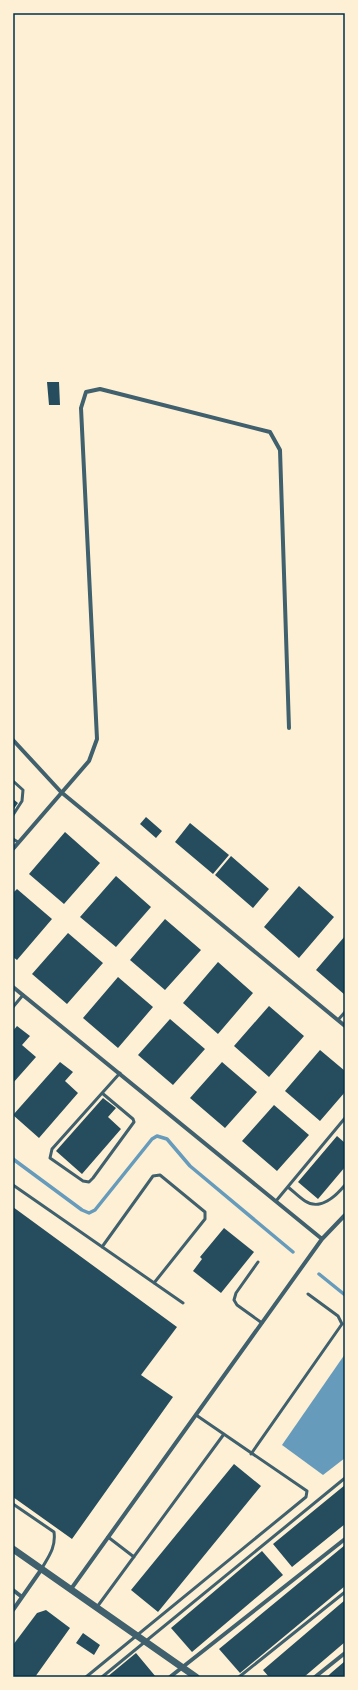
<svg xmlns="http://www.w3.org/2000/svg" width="358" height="1690" viewBox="0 0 358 1690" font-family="'Sofia Sans Condensed',sans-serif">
	<rect width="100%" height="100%" fill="#fdf0d5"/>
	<!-- water -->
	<path fill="#669bbc" d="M345 1354V1458L323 1475 282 1445Z"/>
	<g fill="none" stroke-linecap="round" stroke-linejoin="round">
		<!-- stream -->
		<path stroke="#669bbc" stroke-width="3.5" d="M13 1159 82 1210 89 1213 95 1210 152 1139 157 1136 167 1139 190 1166 293 1252
			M319 1274 345 1295"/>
	</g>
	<!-- building -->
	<path fill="#264d5e" d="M47 382H59L60 405H49Z
		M13 799 18 803 13 810Z
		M146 817 162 831 156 838 140 824Z
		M190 823 229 855 213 874 175 842Z
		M65 832 100 863 64 904 29 874Z
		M231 856 269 889 253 908 215 875Z
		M116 876 151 907 116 947 80 917Z
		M299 886 334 917 299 958 264 927Z
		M17 889 52 919 17 960 13 957V893Z
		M165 919 201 950 165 990 130 960Z
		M68 933 103 963 67 1004 32 974Z
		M345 936V995L316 970Z
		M218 962 253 993 218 1034 183 1003Z
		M118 977 153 1007 118 1048 83 1018Z
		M269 1006 304 1036 269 1077 234 1046Z
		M170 1019 205 1049 173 1085 138 1055Z
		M17 1026 30 1036 22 1045 36 1057 13 1083V1031Z
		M320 1050 345 1071V1092L320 1121 285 1091Z
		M60 1062 73 1072 65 1081 78 1093 39 1138 13 1115Z
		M222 1062 257 1092 225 1128 190 1098Z
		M103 1098 116 1108 108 1117 121 1129 82 1174 56 1151Z
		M274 1105 309 1135 277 1171 242 1141Z
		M337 1136 345 1143V1167L318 1199 298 1182Z
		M13 1207 177 1327 141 1375 173 1397 72 1539 13 1497Z
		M224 1228 254 1252 221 1293 193 1271 202 1259 200 1257Z
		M234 1464 261 1486 158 1612 131 1590Z
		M345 1485V1524L292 1567 273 1544Z
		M345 1545V1586L240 1673 219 1649Z
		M262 1551 283 1575 192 1652 171 1628Z
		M345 1600V1642L304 1677H269L263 1670Z
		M46 1610 70 1628 35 1677H13V1645L37 1613Z
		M83 1633 100 1645 94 1655 76 1643Z
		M136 1653 156 1677H107Z
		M345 1661V1677H327L331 1673Z"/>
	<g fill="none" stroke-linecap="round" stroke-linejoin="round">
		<!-- service -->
		<path stroke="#3f606c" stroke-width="3" d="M13 781 23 790 22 801 13 815
			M13 839 18 842
			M13 1007 23 995
			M338 1020 345 1012
			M102 1093 133 1119 134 1122 93 1178 89 1182 83 1181 50 1158 52 1149 120 1073
			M13 1185 183 1303
			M288 1187C293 1191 299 1197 305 1201 320 1211 336 1196 345 1185
			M276 1201 345 1118
			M102 1247 153 1176 160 1175 205 1212V1219L154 1283
			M258 1262 236 1293 234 1300 237 1305 262 1323
			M251 1454 342 1324 338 1316 308 1294
			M13 1504 54 1532C56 1547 49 1556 42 1568
			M108 1537 134 1557
			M97 1607 224 1434
			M86 1677 306 1497 307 1491 196 1415
			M102 1677 345 1478
			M239 1677 345 1592"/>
		<!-- minor -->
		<path stroke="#3f606c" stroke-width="4" d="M13 740 61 792 345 1026
			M13 849 89 761 97 739 81 408 86 392 100 389 270 432 280 450 289 728
			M13 987 322 1239
			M71 1589 322 1239 345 1215
			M13 1590 22 1597
			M13 1610 41 1570
			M170 1677 345 1539
			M315 1677 345 1653"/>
		<!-- tertiary -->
		<path stroke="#3f606c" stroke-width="7" d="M13 1549 196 1677"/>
	</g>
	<!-- border -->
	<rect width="358" height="1690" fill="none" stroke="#fdf0d5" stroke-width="28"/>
	<rect x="14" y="14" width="330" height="1662" fill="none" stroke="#003049" stroke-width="1.5"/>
</svg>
